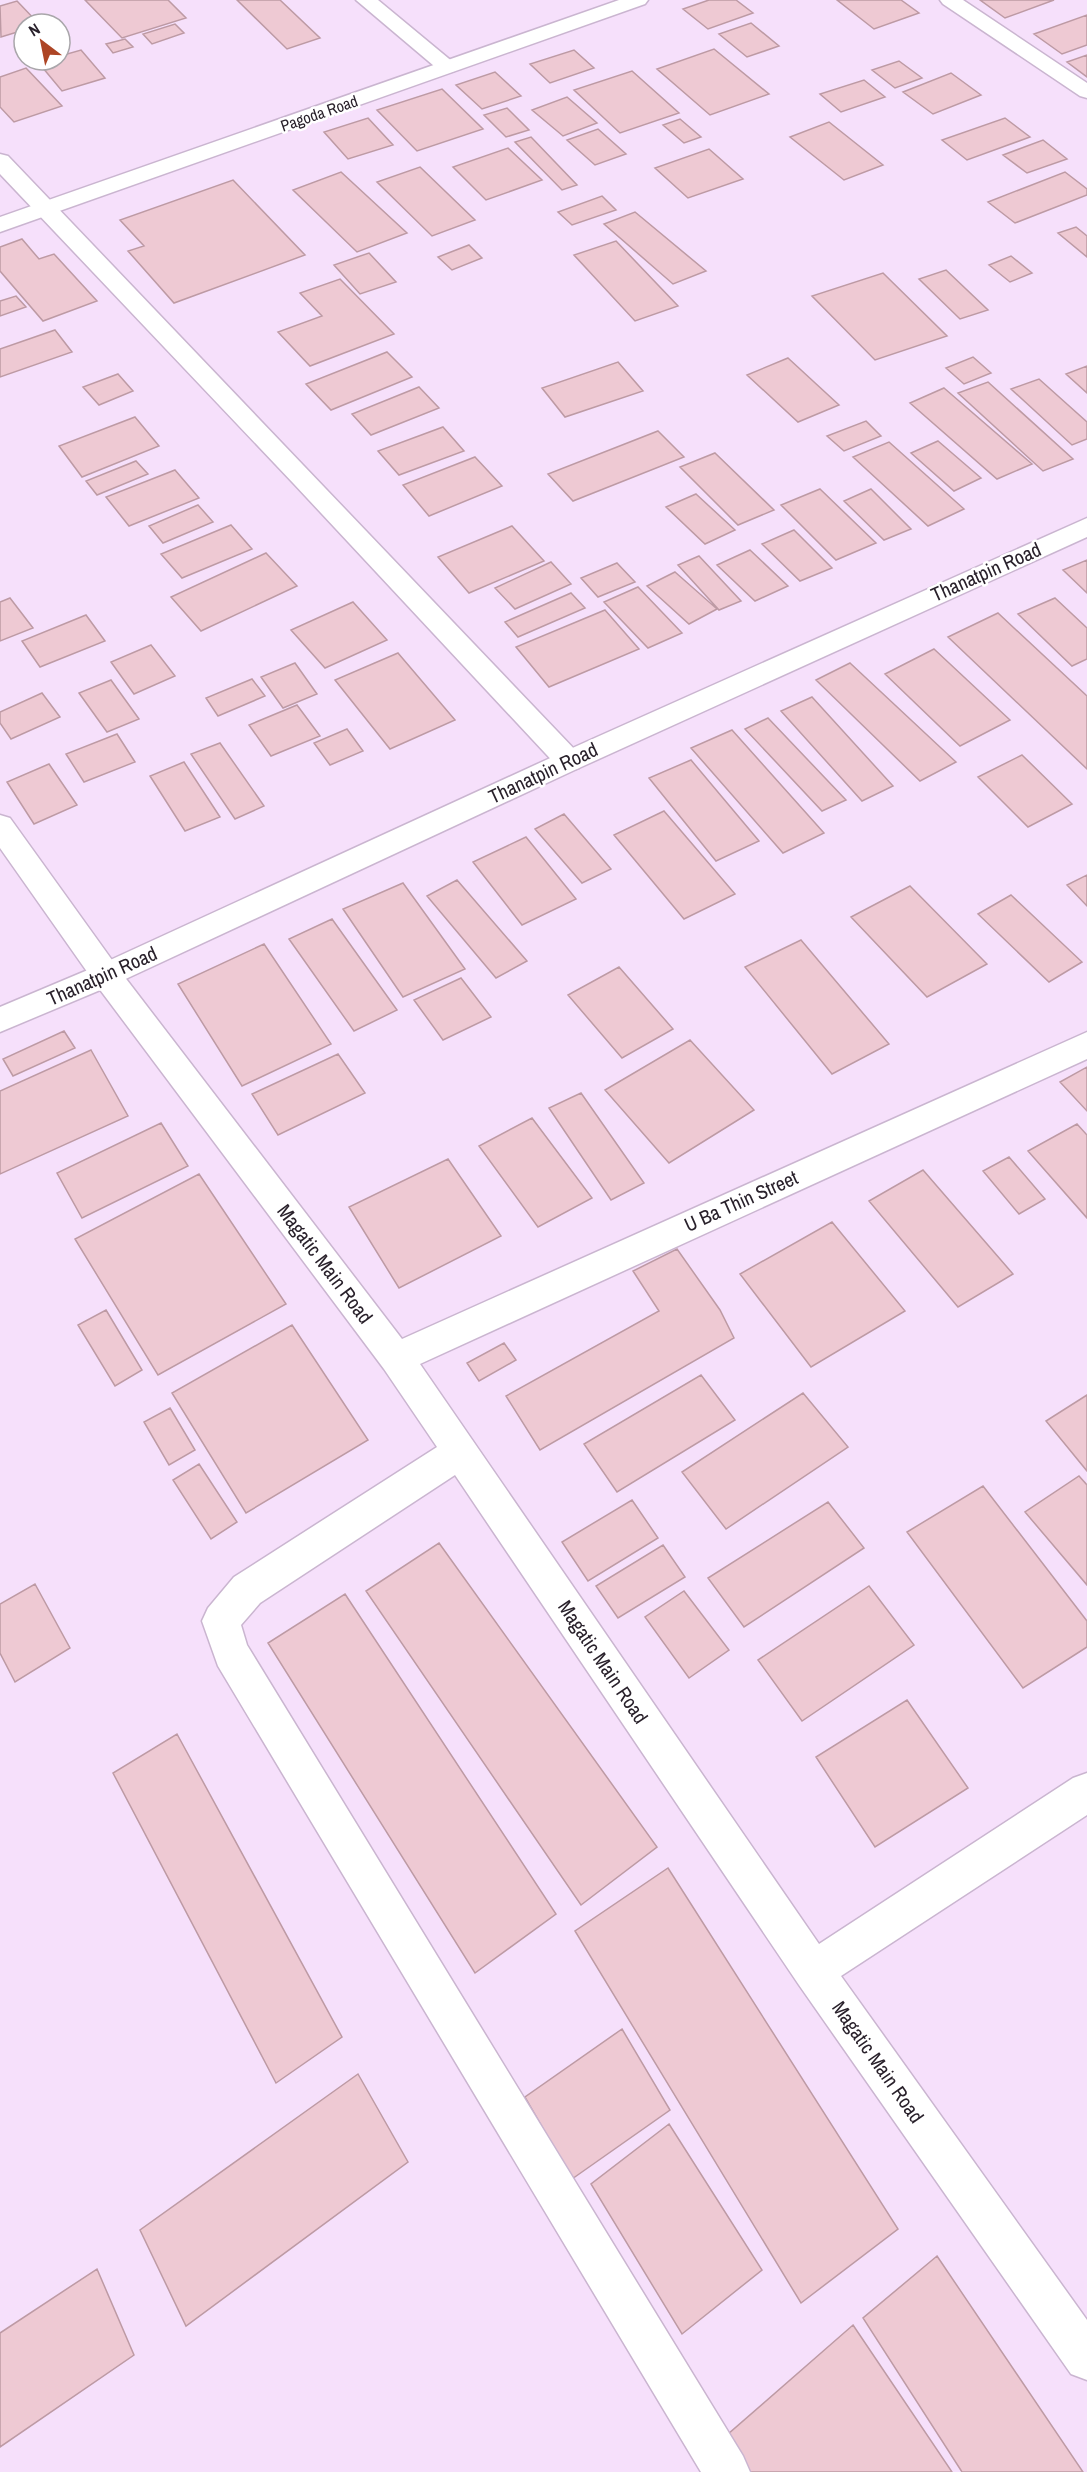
<svg xmlns="http://www.w3.org/2000/svg" width="1087" height="2472" viewBox="0 0 1087 2472" font-family="'Archivo Narrow',sans-serif">
	<rect width="100%" height="100%" fill="#f6e0fb"/>
	<!-- building -->
	<path fill="#eec9d3" stroke="#bd9aa4" stroke-width="1.5" d="M85 0H168L186 18 122 38Z
		M237 0H280L320 38 287 49Z
		M709 0H736L753 13 708 29 683 9Z
		M837 0H901L919 13 874 29Z
		M980 0H1054L1005 18Z
		M17 1 39 24H24V30L1 37 0 6Z
		M1087 15V45L1062 54 1034 34Z
		M751 23 779 46 747 57 719 34Z
		M175 24 184 33 152 44 143 34Z
		M125 39 133 47 113 53 106 44Z
		M714 49 769 94 710 115 657 69Z
		M81 50 105 78 62 91 38 62 60 60V56Z
		M574 50 594 68 550 83 530 64Z
		M1087 55V77L1067 62Z
		M899 61 922 78 895 88 872 70Z
		M26 68 62 106 14 122 0 107V77Z
		M632 71 679 113 620 133 574 90Z
		M495 72 521 96 482 109 456 85Z
		M951 73 981 95 933 114 903 92Z
		M864 80 885 97 841 112 820 94Z
		M442 89 483 129 417 151 377 110Z
		M567 97 597 123 563 136 532 110Z
		M507 108 529 130 506 137 484 115Z
		M368 118 393 145 348 159 324 132Z
		M1005 118 1030 137 967 160 942 140Z
		M680 119 701 137 684 143 663 125Z
		M829 122 883 165 844 180 790 137Z
		M598 129 626 154 595 165 567 140Z
		M531 137 577 185 562 190 515 142Z
		M1043 140 1067 159 1027 173 1003 155Z
		M508 148 542 180 486 200 453 167Z
		M709 149 743 179 688 198 655 168Z
		M420 167 475 220 432 236 377 182Z
		M341 172 407 233 357 252 293 190Z
		M1065 172 1087 189V195L1015 223 988 202Z
		M233 180 305 255 174 303 128 251 144 246 120 220Z
		M602 196 616 210 572 225 558 212Z
		M635 212 706 271 673 284 604 224Z
		M1076 227 1087 236V257L1058 233Z
		M22 239 39 259 54 254 97 301 43 321 0 271V247Z
		M616 241 678 306 635 321 574 255Z
		M469 245 482 258 452 270 438 257Z
		M369 253 396 282 360 294 334 265Z
		M1011 256 1032 273 1010 282 989 265Z
		M946 270 988 310 960 319 919 279Z
		M883 273 947 336 875 360 812 296Z
		M340 279 394 334 310 366 278 332 322 316 300 293Z
		M16 296 26 307 0 316V301Z
		M55 330 72 352 0 377V349Z
		M387 352 412 377 331 410 306 384Z
		M973 357 991 373 964 384 946 368Z
		M788 358 839 405 798 422 747 375Z
		M618 362 643 391 565 417 542 388Z
		M1087 366V393L1066 374Z
		M118 374 133 391 99 405 83 387Z
		M1039 379 1087 422V439L1072 445 1011 389Z
		M988 382 1073 459 1043 471 958 393Z
		M419 387 439 408 371 435 352 414Z
		M944 388 1032 464 997 479 910 403Z
		M135 417 159 446 82 477 59 446Z
		M866 421 881 436 844 451 827 436Z
		M443 427 464 451 399 475 378 451Z
		M658 431 684 457 573 501 548 474Z
		M938 441 981 478 954 491 911 453Z
		M889 442 964 509 928 526 853 457Z
		M715 453 774 510 738 525 680 467Z
		M475 457 502 486 429 516 403 485Z
		M136 461 148 474 97 495 86 481Z
		M175 470 199 498 129 526 106 497Z
		M820 489 876 543 836 560 781 505Z
		M871 489 911 529 884 540 844 501Z
		M696 494 735 530 705 544 666 507Z
		M198 505 213 522 163 543 149 526Z
		M231 525 252 549 182 578 161 554Z
		M512 526 544 561 469 593 438 557Z
		M794 530 832 568 800 581 762 544Z
		M750 550 788 586 755 601 717 565Z
		M266 553 297 586 201 631 171 597Z
		M699 556 741 601 719 610 678 565Z
		M1087 560V593L1063 570Z
		M551 562 571 584 515 609 495 588Z
		M617 563 635 582 598 597 581 578Z
		M675 572 717 609 689 624 647 586Z
		M638 587 682 633 648 648 604 602Z
		M571 593 585 608 518 637 505 622Z
		M10 598 33 628 0 641V602Z
		M1055 598 1087 628V659L1072 666 1018 614Z
		M353 602 387 640 325 668 291 630Z
		M605 610 639 649 549 687 516 647Z
		M998 613 1087 696V769L948 637Z
		M86 615 105 641 40 667 22 641Z
		M151 645 175 676 134 694 111 662Z
		M934 649 1010 720 960 746 885 674Z
		M398 653 455 720 390 749 335 680Z
		M295 663 317 694 283 708 261 677Z
		M850 663 956 762 920 781 816 680Z
		M252 679 265 696 218 716 206 698Z
		M111 680 139 719 107 732 79 693Z
		M42 693 60 717 11 739 0 723V712Z
		M812 697 893 786 862 801 781 711Z
		M297 705 320 736 271 756 249 725Z
		M768 718 846 800 822 811 745 729Z
		M347 729 363 751 330 765 314 743Z
		M732 730 824 833 783 853 691 748Z
		M117 734 135 762 84 782 66 754Z
		M220 743 264 806 235 819 191 754Z
		M1022 755 1072 804 1028 827 978 777Z
		M691 760 759 841 716 861 649 778Z
		M184 762 220 817 185 831 150 776Z
		M49 764 77 805 34 824 7 782Z
		M664 811 735 894 684 919 614 835Z
		M564 814 611 869 582 883 535 829Z
		M526 837 576 899 522 925 473 862Z
		M1087 875V906L1067 885Z
		M457 880 527 961 496 978 427 896Z
		M403 883 465 969 403 997 343 909Z
		M910 886 987 964 927 997 851 917Z
		M1011 895 1082 962 1049 982 978 914Z
		M332 919 397 1010 354 1031 289 939Z
		M801 940 889 1044 832 1074 745 967Z
		M264 944 331 1044 242 1086 178 984Z
		M619 967 673 1029 622 1058 568 995Z
		M461 978 491 1017 443 1040 414 1000Z
		M64 1031 75 1048 13 1076 3 1059Z
		M690 1040 754 1110 669 1163 605 1090Z
		M91 1050 128 1116 0 1174V1091Z
		M338 1054 365 1093 278 1135 252 1094Z
		M1087 1067V1111L1060 1082Z
		M581 1093 644 1183 611 1200 549 1108Z
		M532 1118 592 1198 538 1227 479 1146Z
		M161 1123 188 1166 82 1218 57 1173Z
		M1077 1124 1087 1135V1218L1028 1151Z
		M1009 1157 1045 1199 1019 1214 983 1171Z
		M448 1159 501 1236 399 1288 349 1207Z
		M923 1170 1013 1274 958 1307 869 1201Z
		M199 1174 286 1304 158 1375 75 1239Z
		M832 1222 905 1311 811 1367 740 1274Z
		M677 1249 720 1310 734 1338 540 1450 506 1396 659 1311 633 1271Z
		M106 1310 142 1370 115 1386 78 1325Z
		M292 1325 368 1440 246 1513 172 1393Z
		M504 1343 516 1360 479 1381 467 1363Z
		M701 1375 735 1420 617 1492 584 1444Z
		M803 1393 848 1447 726 1529 682 1472Z
		M1087 1395V1471L1046 1421Z
		M170 1408 195 1450 169 1465 144 1422Z
		M199 1464 237 1522 211 1539 173 1480Z
		M1079 1476 1087 1485V1585L1025 1512Z
		M983 1486 1087 1621V1647L1023 1688 907 1532Z
		M632 1500 658 1538 588 1581 562 1542Z
		M828 1502 864 1548 744 1627 708 1578Z
		M439 1543 657 1847 581 1905 366 1591Z
		M663 1545 685 1577 618 1618 596 1586Z
		M35 1584 70 1648 15 1682 0 1653V1604Z
		M869 1586 914 1645 802 1721 758 1660Z
		M684 1591 729 1650 689 1678 645 1617Z
		M345 1594 556 1914 475 1973 268 1643Z
		M907 1700 968 1788 875 1847 816 1757Z
		M177 1734 342 2037 276 2083 113 1773Z
		M668 1868 898 2229 801 2303 575 1931Z
		M622 2029 670 2110 572 2179 525 2097Z
		M358 2074 408 2162 186 2326 140 2230Z
		M669 2124 762 2270 682 2334 591 2184Z
		M937 2256 1083 2472H962L863 2318Z
		M97 2269 134 2355 0 2447V2333Z
		M853 2325 952 2472H750L727 2435Z"/>
	<g fill="none" stroke-linecap="round" stroke-linejoin="round">
		<!-- street casing -->
		<g stroke="#cab5d0" stroke-width="3">
			<path id="street" d="M356 0H378L454 63 457 67 454 71 447 73 440 71Z
				M940 0H963L1087 83V98L1080 96 943 4Z
				M0 154 8 156 579 754 583 761 579 768 569 771 559 768 294 484 0 174Z
				M0 815 10 818 117 967 402 1339 1087 1032V1059L420 1364 819 1944 1073 1778 1087 1773V1815L841 1976 1087 2320V2380L1071 2374 799 1985 455 1475 260 1603 241 1625 247 1645 743 2456 750 2472H701L218 1666 202 1621 208 1608 234 1577 437 1447 384 1369 95 983 0 848Z"/>
		</g>
		<!-- secondary casing -->
		<g stroke="#cab5d0" stroke-width="3">
			<path id="secondary" d="M619 0H648L645 4 0 232V217Z
				M1087 518V537L579 768 117 983 0 1032V1007L95 967 559 754Z"/>
		</g>
		<!-- street -->
		<use href="#street" fill="#fff" fill-rule="evenodd"/>
		<!-- secondary -->
		<use href="#secondary" fill="#fff" fill-rule="evenodd"/>
	</g>
	<g text-anchor="middle" stroke-width="5" stroke-linejoin="round" paint-order="stroke">
		<!-- far-street labels -->
		<g font-size="16" fill="#29212b" stroke="#fff">
			<text transform="translate(319 113) rotate(-19)" y="6">Pagoda Road</text>
		</g>
		<!-- street labels -->
		<g font-size="20" fill="#29212b" stroke="#fff">
			<text transform="translate(986 572) rotate(-24)" y="7">Thanatpin Road</text>
			<text transform="translate(543 773) rotate(-25)" y="7">Thanatpin Road</text>
			<text transform="translate(102 976) rotate(-24)" y="7">Thanatpin Road</text>
			<text transform="translate(741 1201) rotate(-24)" y="7">U Ba Thin Street</text>
			<text transform="translate(325 1264) rotate(53)" y="7">Magatic Main Road</text>
			<text transform="translate(603 1662) rotate(56)" y="7">Magatic Main Road</text>
			<text transform="translate(878 2062) rotate(55)" y="7">Magatic Main Road</text>
		</g>
	</g>
	<!-- north arrow -->
	<g transform="translate(42 42) rotate(328)"><circle r="28" fill="#ffffff" stroke="#a9a6aa" stroke-width="1.5"/>
	<path d="M0-4.5L10 22L0 15L-10 22Z" fill="#ad4525"/>
	<text y="-9" font-size="16" font-weight="bold" text-anchor="middle" fill="#29212b">N</text>
	</g>
</svg>
